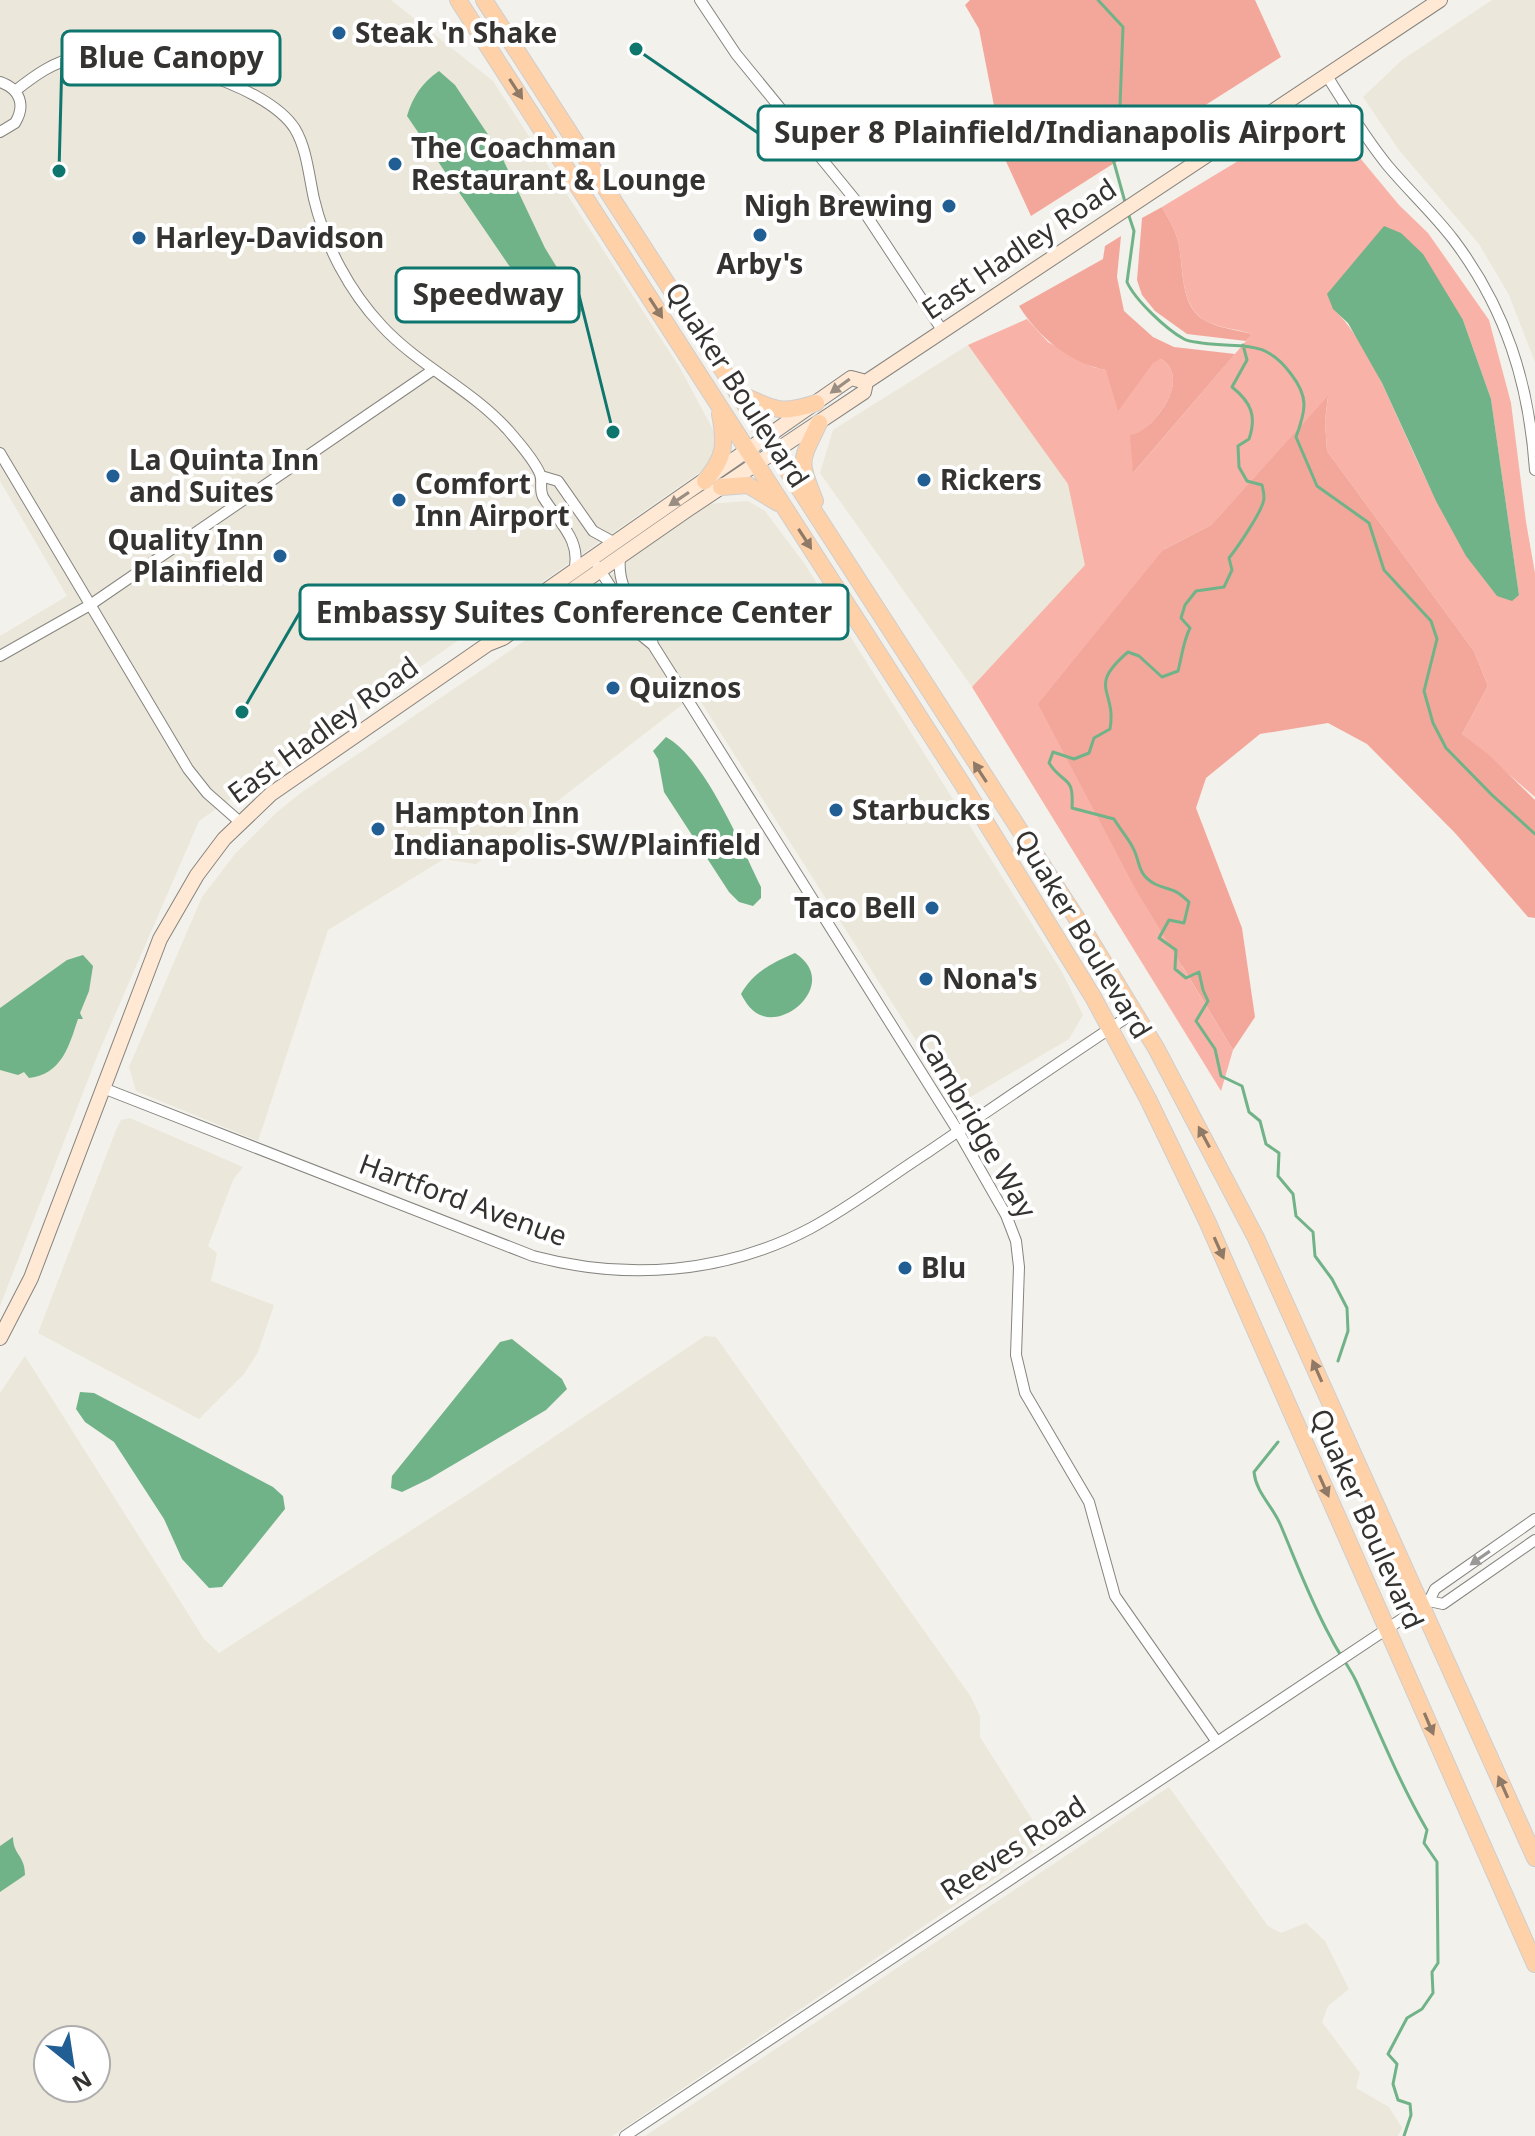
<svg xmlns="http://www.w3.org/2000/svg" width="1535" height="2136" viewBox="0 0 1535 2136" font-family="'Noto Sans',sans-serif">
	<rect width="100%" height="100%" fill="#f3f1eb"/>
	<!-- built -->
	<path fill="#ebe7da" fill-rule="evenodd" d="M0 0H391L493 81 680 368 718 439 713 463 199 821 98 1054 0 1306V636L67 596 0 481Z
		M1492 0H1535V362L1509 295 1479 244 1399 150 1363 97 1402 60Z
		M968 345 1069 484 1086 565 972 687 820 473 833 430Z
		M748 501 765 511 804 563 1062 972 1083 1015 1069 1039 957 1105 696 694 476 864 444 859 328 930 258 1141 136 1091 129 1067 202 897 235 854 276 813 302 792 592 595 629 557 707 504Z
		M130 1118 243 1167 233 1180 208 1246 217 1253 211 1281 274 1305 258 1352 244 1374 199 1419 38 1333 116 1130 121 1120Z
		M705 1336 716 1337 971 1697 980 1716V1737L1047 1843 612 2136H0V1393L25 1356 204 1639 219 1653 482 1485ZM48 2040H96V2088H48Z
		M1169 1787 1268 1926 1281 1933 1306 1923 1325 1941 1349 1989 1328 2006 1322 2022 1360 2073 1356 2088 1389 2107 1402 2128 1398 2136H645Z"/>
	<!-- green -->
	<path fill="#f8b2a7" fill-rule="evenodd" d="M1321 111 1399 205 1428 233 1489 320 1511 403 1526 522 1535 573V797L1462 734 1488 686 1474 651 1327 451 1325 421 1328 397 1211 525 1163 550 1182 966 1233 1050 1221 1091 972 687 1085 565 1068 484 968 345 1027 319 1048 342 1093 367 1106 370 1153 362 1161 359C1192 377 1156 429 1131 435L1134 472 1252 334C1237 329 1218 328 1204 320 1179 304 1184 266 1178 241 1175 229 1168 218 1162 207ZM1334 309 1463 320 1491 399 1519 595H1497C1455 545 1428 485 1401 425 1383 385 1365 341 1334 309Z"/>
	<!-- forest -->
	<path fill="#f3a79b" d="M970 0H1255L1281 57 1031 216 1004 157 979 29 965 5Z
		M1162 207C1168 218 1175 229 1178 241 1184 266 1179 305 1204 320 1218 328 1237 330 1252 334L1246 341 1187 334 1155 311 1142 295 1137 280 1142 218Z
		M1121 236 1117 277 1124 311 1153 337 1174 347 1235 354 1133 473 1130 435C1156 430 1192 377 1161 359L1153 363 1118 411 1106 370C1070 363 1038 337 1019 306L1103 259 1105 246Z
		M1328 396 1325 421 1327 451 1474 651 1488 686 1462 734 1490 756 1535 800V918L1528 917 1456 834 1367 744 1328 723 1260 734 1206 778 1196 808 1242 928 1255 1017 1233 1050 1135 888 1038 704 1163 550 1211 525Z"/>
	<!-- water -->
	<path fill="#71b388" d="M439 71 455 85 499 151 545 248 583 310 574 317 540 311 407 116C413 96 422 83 439 71Z
		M1384 226 1401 233 1423 254 1463 320 1491 399 1519 595 1512 601 1497 596 1466 556 1436 501 1382 383 1348 323 1333 309 1327 294Z
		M666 737C705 758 741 846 761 887V898L753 906 739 902 729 892 664 792 658 759 653 751Z
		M795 953C837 980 792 1025 763 1016 752 1013 746 1003 741 994 753 972 772 963 795 953Z
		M83 955 93 966 89 991 80 1013 83 1019H78C69 1046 62 1074 29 1078L24 1072 18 1075 0 1070V1008L67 960Z
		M512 1339 562 1379 567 1389 546 1410 429 1479 402 1492 391 1488 392 1476 500 1342Z
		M80 1392 94 1393 273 1487 283 1496 285 1509 222 1587 209 1588 182 1559 164 1519 114 1442 85 1422 76 1409Z
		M13 1837C13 1855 25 1855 25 1875L0 1892V1846Z"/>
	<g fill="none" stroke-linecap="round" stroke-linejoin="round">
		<!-- stream -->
		<path stroke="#71b388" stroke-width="3" d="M1098 0 1123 27 1120 106 1110 148 1125 202
			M1128 213 1134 231 1127 282C1135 300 1167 330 1184 339 1189 342 1197 342 1202 343 1241 349 1264 337 1291 374 1309 397 1306 410 1296 437L1317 486 1369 523 1384 570 1431 621 1437 639 1424 691 1433 723 1446 748 1492 795 1535 834
			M1243 345 1247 360 1232 387C1251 402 1257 416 1249 439L1238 446 1239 467 1247 481 1262 485C1263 489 1264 493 1264 498 1264 509 1237 548 1229 558L1232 570 1224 587 1196 591 1185 605 1181 618 1190 628C1183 642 1182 656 1178 671L1162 677 1139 656 1128 652C1086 688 1117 689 1110 729L1094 738 1089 753 1074 759 1053 752 1049 763C1064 786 1074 774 1072 808L1114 819C1120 829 1127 837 1132 846 1141 861 1136 874 1155 884 1172 892 1172 886 1189 902L1184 923 1169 920 1159 938 1176 950 1175 969 1186 978 1199 972 1203 990 1208 1001 1196 1021 1215 1049 1221 1076 1242 1086 1249 1112 1260 1121 1266 1144 1279 1153 1278 1176 1293 1194 1296 1216 1313 1232 1315 1256 1332 1279 1347 1308 1348 1331 1338 1361
			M1278 1442 1254 1472C1256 1493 1273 1506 1281 1526 1297 1564 1311 1602 1331 1638 1338 1653 1349 1666 1356 1681 1379 1731 1399 1782 1427 1830L1424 1843 1437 1862 1438 1963 1432 1972 1433 1993 1422 2009 1407 2018 1388 2054 1397 2064 1393 2084 1398 2100 1410 2104 1411 2115 1404 2136"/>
		<!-- street casing -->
		<g stroke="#86847f" stroke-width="12">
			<path id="street" d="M700 0 736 54 861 207 942 330
				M1327 76C1346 106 1365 138 1388 166 1409 191 1433 213 1453 239 1506 309 1529 383 1535 470
				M0 82C20 89 26 105 15 123L0 132
				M15 91C34 76 54 61 79 57 133 48 265 81 295 129 307 149 309 177 314 199 325 245 349 291 382 326 419 366 471 389 508 430 518 442 534 459 540 474 543 482 539 489 543 497 559 523 582 540 574 571
				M0 453 188 769 207 793 240 822
				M541 476 558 481 593 531 615 543
				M620 557C616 599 646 607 653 645
				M598 567 642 636 653 645 694 710 958 1131 1006 1215 1016 1241 1019 1267 1016 1355 1025 1393 1089 1502 1115 1596 1217 1742
				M0 656 90 605 433 370
				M103 1088 533 1256C626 1281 725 1274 811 1228 852 1206 889 1177 928 1152 997 1105 1065 1058 1135 1012
				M1429 1601 1443 1604 1535 1540
				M625 2136 1429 1601 1435 1589 1535 1519"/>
		</g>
		<!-- secondary casing -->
		<g stroke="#86847f" stroke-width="16">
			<path id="secondary" d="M488 644 495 626 851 378 866 382
				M0 1338 31 1278 160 939 197 875 224 839 271 794 488 644 503 638 687 510 864 392 866 382 1440 0"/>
		</g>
		<!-- primary casing -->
		<g stroke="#cecece" stroke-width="18">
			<path id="primary" d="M458 0 963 785 1093 997 1148 1099 1207 1221 1535 1964
				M484 0 1079 922 1156 1048 1256 1238 1535 1858
				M737 393C774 408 776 416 816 403
				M705 481C725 457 726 445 720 414
				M721 487 748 485 778 503
				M815 501C798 459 800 463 819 423"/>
		</g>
		<!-- street -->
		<use href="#street" stroke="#fff" stroke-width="10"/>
		<!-- secondary -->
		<use href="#secondary" stroke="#ffe8d4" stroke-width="14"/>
		<!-- primary -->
		<use href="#primary" stroke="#ffd1a9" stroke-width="16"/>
	</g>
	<!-- one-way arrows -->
	<defs><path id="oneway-solid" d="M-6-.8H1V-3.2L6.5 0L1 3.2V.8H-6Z" transform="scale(2)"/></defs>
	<g fill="#8f7a67">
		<use href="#oneway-solid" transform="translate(516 89) rotate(57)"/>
		<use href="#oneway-solid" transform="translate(656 308) rotate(57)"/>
		<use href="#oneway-solid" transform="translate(805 539) rotate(57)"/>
		<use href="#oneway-solid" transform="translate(980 772) rotate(-123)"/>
		<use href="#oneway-solid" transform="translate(1204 1137) rotate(-118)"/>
		<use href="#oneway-solid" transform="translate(1219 1248) rotate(66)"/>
		<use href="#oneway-solid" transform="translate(1317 1371) rotate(-114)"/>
		<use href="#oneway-solid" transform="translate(1324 1486) rotate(66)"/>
		<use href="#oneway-solid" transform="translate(1429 1724) rotate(67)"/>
		<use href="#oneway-solid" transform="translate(1503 1787) rotate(-114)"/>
	</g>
	<g fill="#9a8e82">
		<use href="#oneway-solid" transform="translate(840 386) rotate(144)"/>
		<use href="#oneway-solid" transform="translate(679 499) rotate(146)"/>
	</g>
	<use fill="#9a9998" href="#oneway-solid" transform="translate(1480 1558) rotate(145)"/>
	<!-- markers -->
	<g fill="#205e94" stroke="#fff" stroke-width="3">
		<circle cx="339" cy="33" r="8"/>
		<circle cx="395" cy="164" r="8"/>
		<circle cx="949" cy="206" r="8"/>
		<circle cx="760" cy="235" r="8"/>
		<circle cx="139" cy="238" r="8"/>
		<circle cx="113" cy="476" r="8"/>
		<circle cx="924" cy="480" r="8"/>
		<circle cx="399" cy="500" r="8"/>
		<circle cx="280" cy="556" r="8"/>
		<circle cx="613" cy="688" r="8"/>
		<circle cx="836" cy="810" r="8"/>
		<circle cx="378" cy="829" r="8"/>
		<circle cx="932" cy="908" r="8"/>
		<circle cx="926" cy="979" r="8"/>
		<circle cx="905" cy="1268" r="8"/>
	</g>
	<g text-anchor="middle" stroke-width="8" stroke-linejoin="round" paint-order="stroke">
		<!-- poi labels -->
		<g font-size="28" font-weight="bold" fill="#343331" stroke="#fff" text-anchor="start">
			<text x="355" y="43">Steak 'n Shake</text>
			<text x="411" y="158">The Coachman<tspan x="411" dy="32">Restaurant &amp; Lounge</tspan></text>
			<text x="933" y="216" text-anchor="end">Nigh Brewing</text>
			<text x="155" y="248">Harley-Davidson</text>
			<text x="760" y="274" text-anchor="middle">Arby's</text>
			<text x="129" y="470">La Quinta Inn<tspan x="129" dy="32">and Suites</tspan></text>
			<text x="940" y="490">Rickers</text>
			<text x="415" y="494">Comfort<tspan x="415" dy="32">Inn Airport</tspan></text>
			<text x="264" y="550" text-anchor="end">Quality Inn<tspan x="264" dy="32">Plainfield</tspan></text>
			<text x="629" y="698">Quiznos</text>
			<text x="852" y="820">Starbucks</text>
			<text x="394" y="823">Hampton Inn<tspan x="394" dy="32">Indianapolis-SW/Plainfield</tspan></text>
			<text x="916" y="918" text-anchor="end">Taco Bell</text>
			<text x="942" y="989">Nona's</text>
			<text x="921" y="1278">Blu</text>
		</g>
		<!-- street labels -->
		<g font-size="28" fill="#343331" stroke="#fff">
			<text transform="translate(1019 249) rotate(-34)" y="10">East Hadley Road</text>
			<text transform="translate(737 385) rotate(57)" y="10">Quaker Boulevard</text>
			<text transform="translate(323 730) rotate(-36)" y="10">East Hadley Road</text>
			<text transform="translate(1083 934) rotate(59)" y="10">Quaker Boulevard</text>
			<text transform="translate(977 1125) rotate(60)" y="10">Cambridge Way</text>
			<text transform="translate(463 1200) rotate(20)" y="10">Hartford Avenue</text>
			<text transform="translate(1367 1519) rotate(66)" y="10">Quaker Boulevard</text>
			<text transform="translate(1013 1848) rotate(-33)" y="10">Reeves Road</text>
		</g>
	</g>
	<!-- callouts -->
	<path fill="none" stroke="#0f766e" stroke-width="3" d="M59 171L62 58M636 49L758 133M613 432L579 295M242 712L300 612"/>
	<g fill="#0f766e" stroke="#fff" stroke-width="3">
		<circle cx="59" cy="171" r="8"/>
		<circle cx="636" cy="49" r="8"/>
		<circle cx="613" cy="432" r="8"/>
		<circle cx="242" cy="712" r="8"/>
	</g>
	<g fill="#fff" stroke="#0f766e" stroke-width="3">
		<rect x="62" y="31" width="218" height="54" rx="8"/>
		<rect x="758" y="106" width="604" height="54" rx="8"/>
		<rect x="396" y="268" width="183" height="54" rx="8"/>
		<rect x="300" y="585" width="548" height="54" rx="8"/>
	</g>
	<g font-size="30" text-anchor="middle" font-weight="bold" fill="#343331">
		<text x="171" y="68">Blue Canopy</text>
		<text x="1060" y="143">Super 8 Plainfield/Indianapolis Airport</text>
		<text x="488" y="305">Speedway</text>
		<text x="574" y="623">Embassy Suites Conference Center</text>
	</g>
	<!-- north arrow -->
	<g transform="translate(72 2064) rotate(150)"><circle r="38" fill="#ffffff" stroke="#aeadad" stroke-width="2"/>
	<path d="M0-6L14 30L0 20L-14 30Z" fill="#205e94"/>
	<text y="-12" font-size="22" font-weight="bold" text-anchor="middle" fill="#343331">N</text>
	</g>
</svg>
